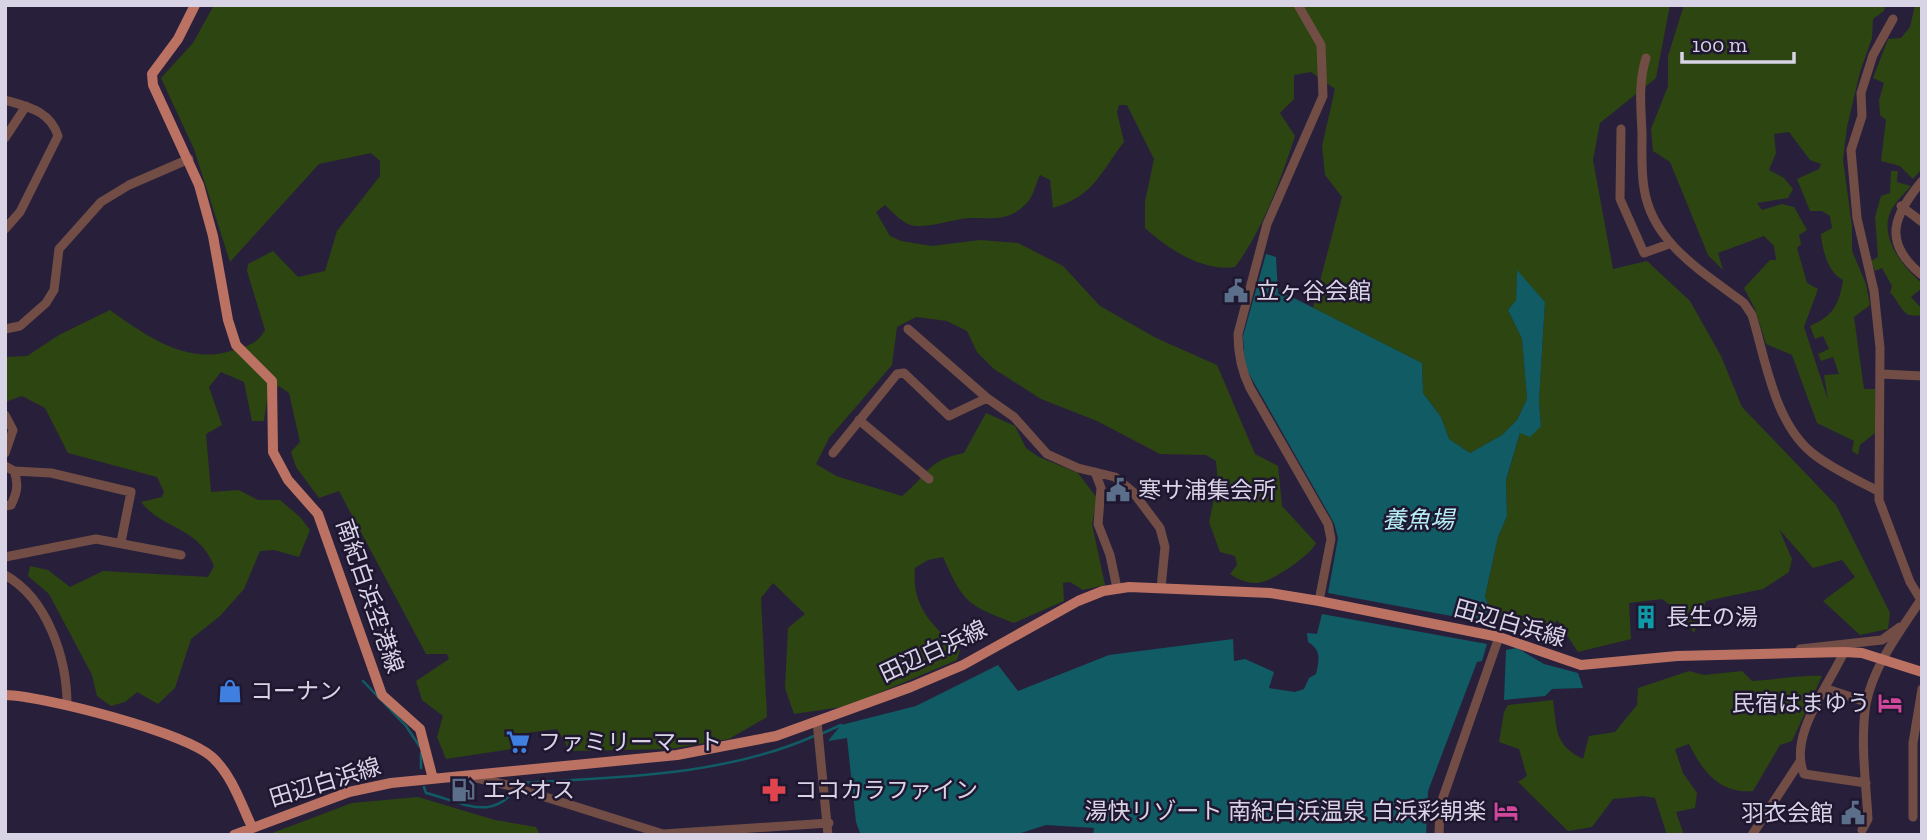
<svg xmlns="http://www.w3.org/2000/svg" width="1927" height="840" viewBox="0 0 1927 840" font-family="'Zilla Slab','Noto Sans JP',serif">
	<rect width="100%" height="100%" fill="#28203b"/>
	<!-- green -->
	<path fill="#2d4510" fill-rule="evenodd" d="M214 5H1670L1656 78 1600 123 1593 160 1613 269 1647 261 1690 301 1721 356 1742 407 1836 505 1890 613 1888 629 1860 635 1823 601 1855 577 1842 560 1813 568 1779 529 1792 559 1789 572 1763 589 1706 601 1694 633 1678 611 1662 599 1629 603 1631 639 1578 652 1557 620 1543 641 1510 618 1492 617 1485 596 1498 537 1507 516 1506 481 1520 433 1541 425 1539 402 1545 302 1517 271 1516 300 1508 310 1522 339 1527 399 1517 420 1502 435 1470 453 1449 439 1441 417 1423 393 1422 363 1313 308 1342 197 1325 175 1322 146 1335 89 1311 72 1294 75V99L1280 113 1295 136C1281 179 1263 230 1235 267 1203 272 1168 249 1145 228V202L1154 159 1127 105H1119L1117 112 1124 142C1100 173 1094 196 1053 208L1050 180 1040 175C1036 183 1033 198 1026 204 1006 223 993 217 970 218 953 219 933 227 916 226 903 225 894 213 885 205L876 212 890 236 901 241 932 246 980 240 1018 243 1063 266 1100 306 1156 338 1217 365 1255 454 1278 466 1282 506 1316 543C1311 555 1275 579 1262 582 1250 585 1239 580 1230 574L1237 565 1235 556 1220 552 1209 522 1218 481 1216 461 1206 455 1160 454 1097 421 1041 399 994 369 977 352 967 331 947 321 916 317 897 327 892 365 829 438 816 464 836 476 902 496C928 475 927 460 964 453L986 413 1015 426 1026 448 1039 457 1078 473 1097 498 1092 524 1105 585 1083 590 1070 582 1063 583 1064 601 1014 623C968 605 964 604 943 557L928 560 915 568C911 606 933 627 960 650L957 660 848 706 794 714 785 688 788 628 805 614 773 583 761 598 767 717 729 739 670 749 570 751 557 729 511 735V749L446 759 437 737 443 716 422 700 416 681 449 659 447 654H426L339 491 319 498 296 467 291 452 300 442 289 393 279 386 268 394 264 421H252L244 382 221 372 209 387 222 425 206 434 211 492 239 490 258 500H280L300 517 310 530 299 557 274 550 260 551 244 589 220 616 191 639 175 688 158 704 137 692 125 702 111 706 97 696 92 675 49 594 28 576 30 566 48 570 70 587 103 571 208 577 214 566C198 526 163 530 141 502L162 497 164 492 157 477 68 453 45 408 22 396 5 402V357L27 356 59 335 110 310C146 336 188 366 234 350 249 345 257 344 265 330L247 271 248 264 273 251 298 277 325 271 337 231 380 176V161L371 153 319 164 230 262 194 149 161 78 193 43Z
		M1684 5H1885L1884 11 1873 19 1872 38 1860 72 1847 127 1843 160 1852 226V251L1866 284 1870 305 1854 317 1864 389H1875V433L1860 445 1858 455 1852 451 1854 441 1817 423 1792 355 1766 344 1755 309 1744 288 1770 260H1776L1774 246 1764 236 1718 253 1723 270 1708 255 1670 162 1653 151 1651 129 1668 86V56ZM1789 132 1810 160 1821 164 1819 169 1797 179 1810 211H1822L1830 216 1832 228 1821 234C1822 249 1828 273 1843 280 1839 305 1833 316 1810 326L1815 339 1823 336 1829 349 1818 354 1821 361 1833 357 1839 374 1824 375 1828 400 1804 327 1818 289 1807 283 1797 248 1801 244 1799 235 1807 230 1794 207 1782 204 1762 210 1757 203 1788 198 1793 189 1784 178 1769 170 1776 153 1774 134Z
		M1915 5H1922V169L1913 179 1900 166 1881 161 1886 120 1880 115 1879 100 1884 83 1873 78 1888 39 1901 38 1910 27Z
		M1891 171H1898L1897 182 1911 186C1905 193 1898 199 1893 207 1876 233 1902 267 1922 283V288L1911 297 1922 309V316C1918 315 1914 316 1910 315 1902 314 1897 298 1890 293L1892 286 1882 268 1875 271 1871 261 1878 257 1875 217 1881 196 1890 193Z
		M1689 671 1704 675 1742 671 1752 681C1776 680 1798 675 1822 676L1792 741 1780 745 1753 791C1720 794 1703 772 1689 744L1675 749 1683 773 1697 793 1695 808 1676 812 1684 835H1667L1655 798 1643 796 1613 799 1592 827 1568 831 1518 782 1527 776 1519 749 1499 742 1504 712 1508 705 1553 700C1557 729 1554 745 1583 759L1589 736 1615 732 1637 705 1638 688Z
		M418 797 495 820 536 827 540 835H267L352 803Z"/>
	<!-- water -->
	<path fill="#105b64" d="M1266 254 1276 257 1278 294 1288 295 1422 363 1423 393 1441 417 1449 439 1470 453 1502 435 1517 420 1527 399 1522 339 1508 310 1516 300 1517 270 1545 302 1539 402 1541 426 1530 437 1520 433 1506 480 1507 516 1498 537 1485 596 1492 617 1489 623 1328 593 1338 538 1334 523 1245 367 1243 336Z
		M1322 614 1487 644 1482 661 1477 662 1428 791 1426 835H1093L1094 828 1046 825 1018 834 998 835 860 833 856 822 847 738 828 741 841 725 916 706 998 665 1018 691 1109 655 1233 639 1234 661 1245 659 1274 672 1269 688 1295 692 1304 689 1309 678 1316 674C1319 661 1322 650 1308 642L1307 633 1317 634Z
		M1517 648 1544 664 1578 673 1583 688 1552 689 1545 696 1504 700 1506 650Z"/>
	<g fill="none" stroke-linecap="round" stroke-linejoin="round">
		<!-- stream -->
		<path stroke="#105b64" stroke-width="2.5" d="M363 681 406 726 420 747
			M821 734 841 725
			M421 768V753
			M424 787 426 793C465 803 494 824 520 783 618 777 724 776 814 736"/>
		<!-- minor -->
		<path stroke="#724d45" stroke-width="9" d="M1298 5 1321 45 1323 96 1267 224 1238 334C1238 354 1241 370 1250 388L1328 524 1331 539 1319 601
			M1893 19 1873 55 1861 93 1862 116 1851 150 1857 218 1874 291 1880 348 1879 500 1910 582 1921 600
			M1646 58C1638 83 1641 108 1642 133 1642 151 1641 170 1644 188 1652 243 1703 272 1744 303L1752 315C1766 361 1775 427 1816 456 1835 470 1857 480 1878 491
			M5 100C29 107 50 111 58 136L20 212 5 229
			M1621 129 1620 199 1644 253 1669 244
			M5 138 26 106
			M1922 181C1894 215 1881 242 1922 275
			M1901 206 1922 222
			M5 329 20 326 46 303 54 290 59 249 101 202 129 185 189 159
			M908 329 987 398 1014 417 1047 454 1078 468 1115 477 1133 492 1160 528 1165 547 1161 588
			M1882 374 1922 376
			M5 415 13 430 5 453
			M859 420 929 479
			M833 453 897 374 904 373 949 416 987 398
			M5 466 14 471 51 473 131 492 121 542
			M1095 472 1101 488 1098 524 1110 555 1117 588
			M5 506 11 505C17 493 19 484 14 471
			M5 557 96 539 181 555
			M5 575C48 599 67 659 67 705
			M1800 649 1882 640 1900 627
			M1844 652C1828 687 1788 736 1804 774L1866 783
			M1827 689 1866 702
			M817 721 828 835
			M472 777 507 785 663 834 829 823
			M1913 817V743L1922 689
			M1862 830 1868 819C1866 782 1860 741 1866 704 1873 666 1901 630 1922 598
			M1439 835 1440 806 1499 637
			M1752 835 1799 763"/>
		<!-- major -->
		<path stroke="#bc7263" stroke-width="10" d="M195 5 178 39 152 74 153 85 199 185 213 236 228 320 236 345 272 381 273 452 288 480 318 514 382 695 420 729 433 779
			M5 695C44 696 184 732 212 757 232 775 241 804 252 827
			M234 835 349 792 391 783 677 755 776 736 911 687 963 665 1078 601 1103 591 1129 587 1270 593 1319 601 1499 637 1581 665 1677 656 1844 652 1862 653 1922 672"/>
	</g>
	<!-- icons -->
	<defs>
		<g id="civic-bare" transform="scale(1.89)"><path d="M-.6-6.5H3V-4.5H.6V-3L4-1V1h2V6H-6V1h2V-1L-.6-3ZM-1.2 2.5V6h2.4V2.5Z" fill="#5c6f8a" stroke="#1f1730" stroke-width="2.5" paint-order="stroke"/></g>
		<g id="building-bare" transform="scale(1.89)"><path d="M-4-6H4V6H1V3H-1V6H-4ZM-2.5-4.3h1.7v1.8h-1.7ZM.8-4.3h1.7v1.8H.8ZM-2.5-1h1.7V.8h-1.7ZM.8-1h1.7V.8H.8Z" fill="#0f9aa8" stroke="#1f1730" stroke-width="2.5" paint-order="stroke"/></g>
		<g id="shop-bare" transform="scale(1.89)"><path d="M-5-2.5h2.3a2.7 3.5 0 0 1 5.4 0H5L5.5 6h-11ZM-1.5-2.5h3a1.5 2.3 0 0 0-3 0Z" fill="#3f7fe0" stroke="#1f1730" stroke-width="2.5" paint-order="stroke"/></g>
		<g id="hotel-bare" transform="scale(1.89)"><path d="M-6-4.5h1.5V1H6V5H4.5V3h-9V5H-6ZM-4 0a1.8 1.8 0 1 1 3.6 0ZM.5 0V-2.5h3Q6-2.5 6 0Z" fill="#d1479c" stroke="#1f1730" stroke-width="2.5" paint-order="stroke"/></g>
		<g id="supermarket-bare" transform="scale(1.89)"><path d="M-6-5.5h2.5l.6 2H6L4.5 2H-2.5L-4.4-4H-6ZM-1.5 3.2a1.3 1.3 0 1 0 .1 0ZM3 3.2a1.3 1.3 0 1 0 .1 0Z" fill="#3f7fe0" stroke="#1f1730" stroke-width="2.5" paint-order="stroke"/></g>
		<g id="fuel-bare" transform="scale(1.89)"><path d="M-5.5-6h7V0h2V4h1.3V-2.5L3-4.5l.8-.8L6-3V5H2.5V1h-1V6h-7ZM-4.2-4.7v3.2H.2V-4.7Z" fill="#5c6f8a" stroke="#1f1730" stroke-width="2.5" paint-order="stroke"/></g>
		<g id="pharmacy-bare" transform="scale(1.89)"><path d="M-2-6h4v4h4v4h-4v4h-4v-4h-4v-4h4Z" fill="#e0444e" stroke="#1f1730" stroke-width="2.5" paint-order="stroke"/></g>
	</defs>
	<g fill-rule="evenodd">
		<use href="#civic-bare" x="1236" y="291"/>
		<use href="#civic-bare" x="1118" y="490"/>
		<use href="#building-bare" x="1646" y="617"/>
		<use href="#shop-bare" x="230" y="691"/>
		<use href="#hotel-bare" x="1890" y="703"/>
		<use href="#supermarket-bare" x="518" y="742"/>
		<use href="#fuel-bare" x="463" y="790"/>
		<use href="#pharmacy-bare" x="774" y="790"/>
		<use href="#hotel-bare" x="1506" y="811"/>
		<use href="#civic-bare" x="1853" y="813"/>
	</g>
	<g text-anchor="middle" stroke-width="5" stroke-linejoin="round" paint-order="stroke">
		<!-- poi labels -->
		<g font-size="23" fill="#d8d3e5" stroke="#1f1730" text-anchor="start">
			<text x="1256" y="299">立ヶ谷会館</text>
			<text x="1138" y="498">寒サ浦集会所</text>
			<text x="1666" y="625">長生の湯</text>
			<text x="250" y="699">コーナン</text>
			<text x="1870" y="711" text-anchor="end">民宿はまゆう</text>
			<text x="538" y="750">ファミリーマート</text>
			<text x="483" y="798">エネオス</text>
			<text x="794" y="798">ココカラファイン</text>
			<text x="1486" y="819" text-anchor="end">湯快リゾート 南紀白浜温泉 白浜彩朝楽</text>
			<text x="1833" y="821" text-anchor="end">羽衣会館</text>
		</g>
		<!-- street labels -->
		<g font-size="23" fill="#d8d3e5" stroke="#1f1730">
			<text transform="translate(370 596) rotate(71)" y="8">南紀白浜空港線</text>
			<text transform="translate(1510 623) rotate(16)" y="8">田辺白浜線</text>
			<text transform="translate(933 651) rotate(-25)" y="8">田辺白浜線</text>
			<text transform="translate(325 782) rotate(-17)" y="8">田辺白浜線</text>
		</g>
		<!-- water labels -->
		<g font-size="24" font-style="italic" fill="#b5edf5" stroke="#1f1730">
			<text x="1418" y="528">養魚場</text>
		</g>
	</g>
	<!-- border -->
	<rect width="1927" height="840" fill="none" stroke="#d8d3e5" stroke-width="14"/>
	<!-- scale -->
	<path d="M1682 52v10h112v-10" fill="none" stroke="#d8d3e5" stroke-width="3.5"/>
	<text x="1692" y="52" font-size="21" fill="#d8d3e5" stroke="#1f1730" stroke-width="5" paint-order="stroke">100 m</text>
</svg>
